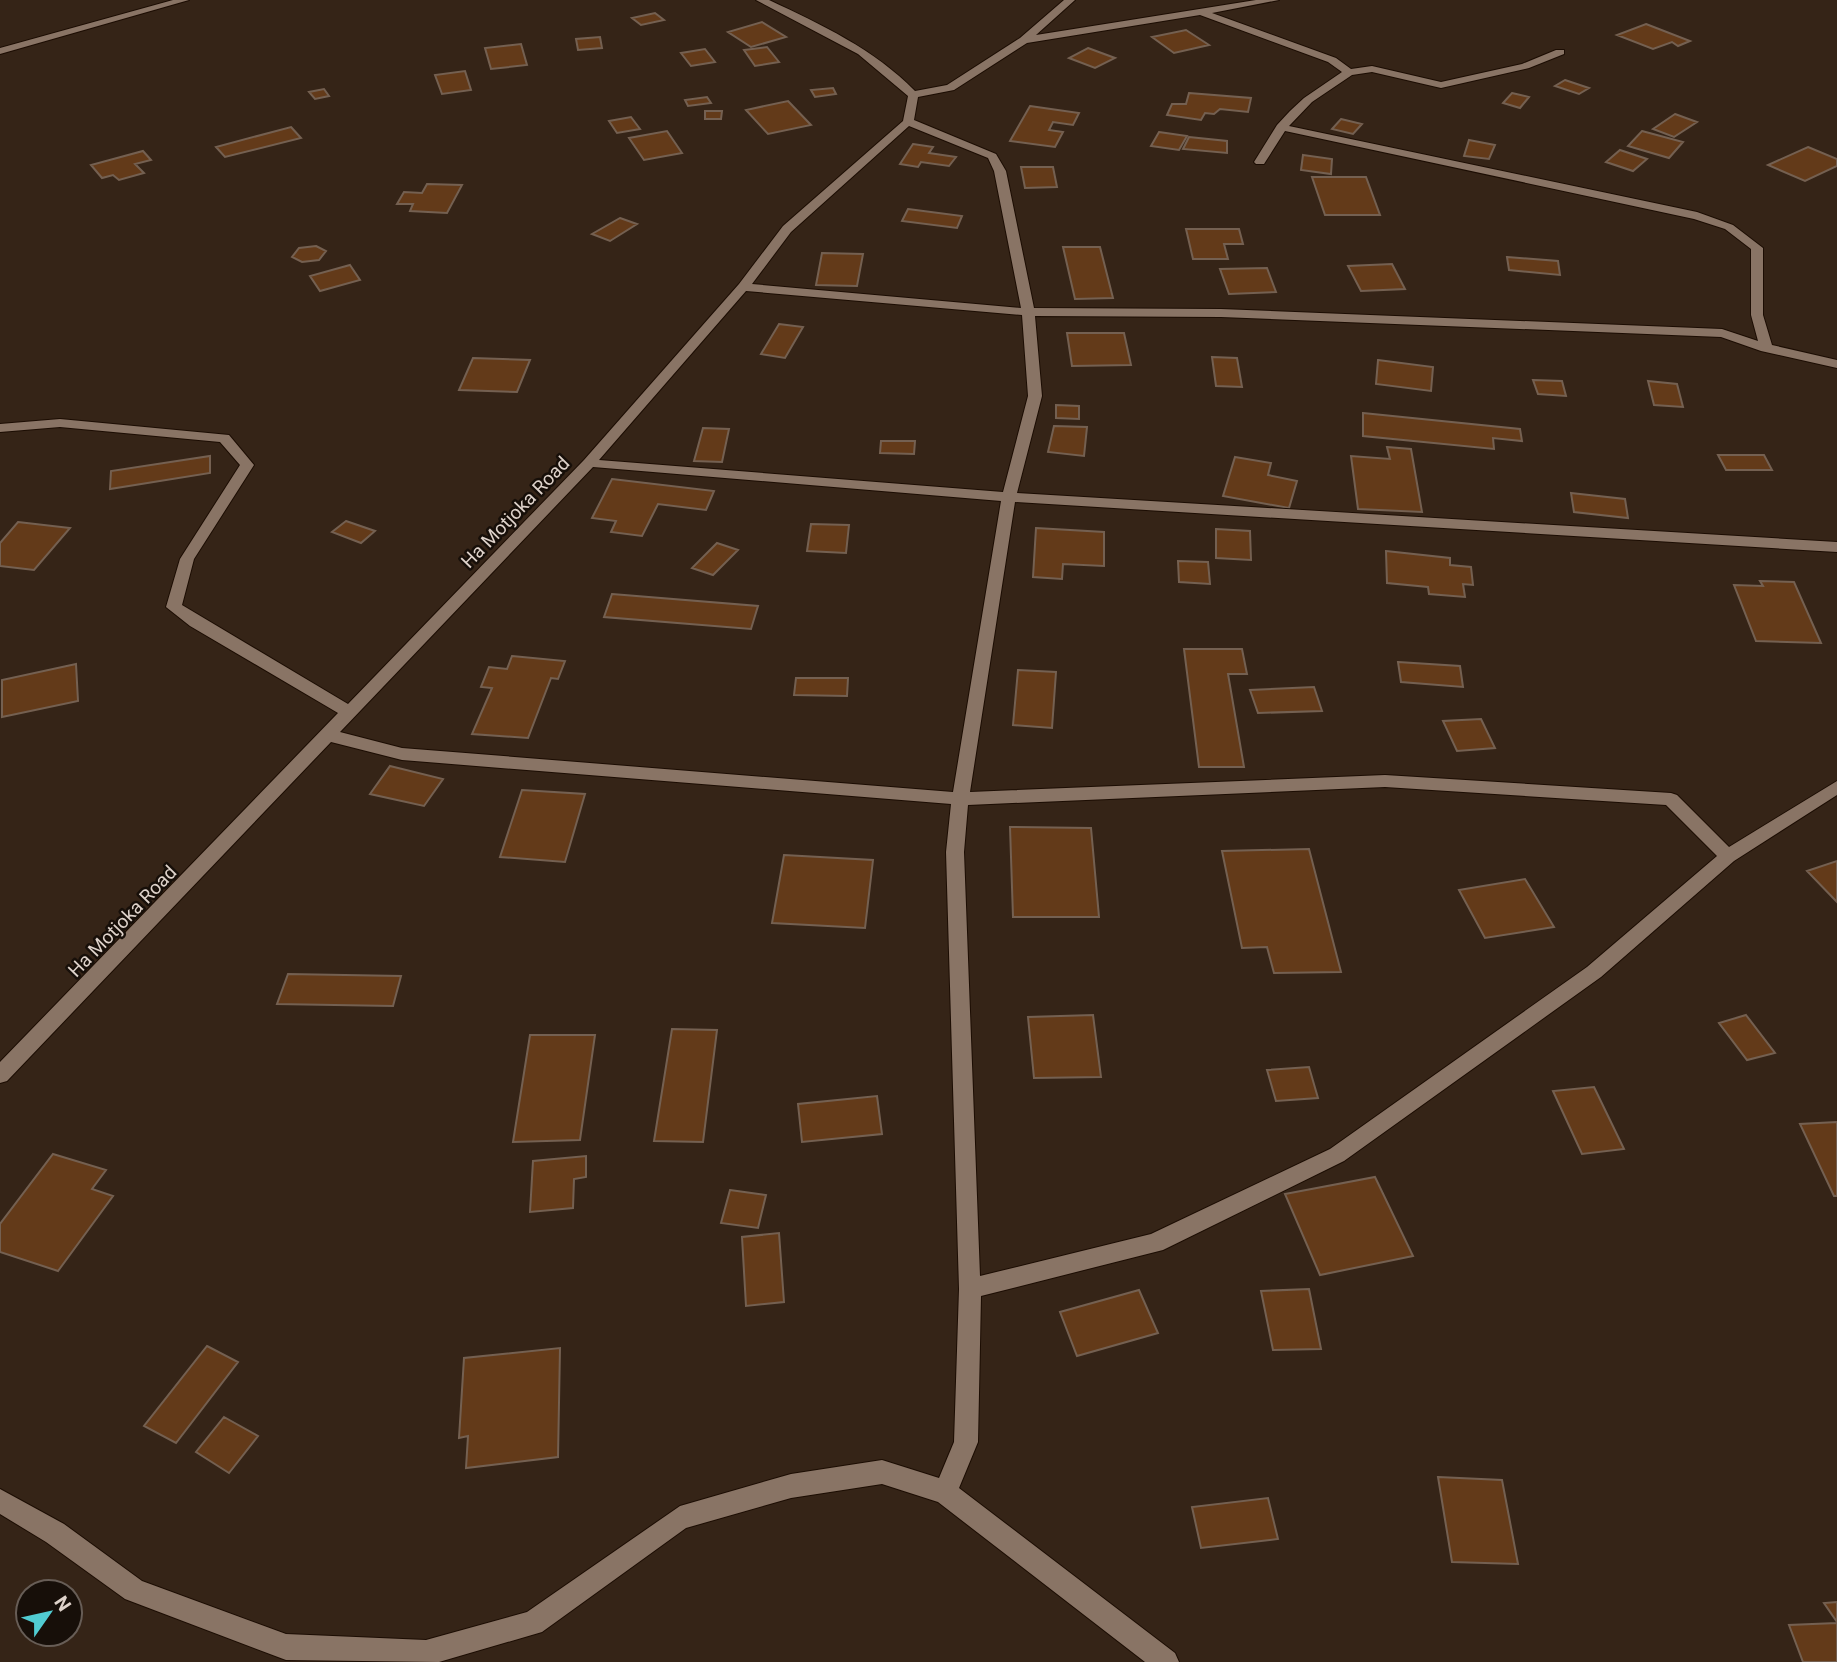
<svg xmlns="http://www.w3.org/2000/svg" width="1837" height="1662" viewBox="0 0 1837 1662" font-family="Roboto,sans-serif">
	<rect width="100%" height="100%" fill="#352417"/>
	<!-- building -->
	<path fill="#633a19" stroke="#746051" stroke-width="2" d="M655 13 664 20 641 25 632 18Z
		M762 22 786 37 751 47 728 32Z
		M1646 24 1690 41 1678 46 1672 42 1653 49 1617 35Z
		M1186 30 1209 45 1174 53 1152 37Z
		M600 37 602 48 578 50 576 39Z
		M521 44 527 65 491 69 485 48Z
		M767 47 779 62 755 66 744 50Z
		M1088 48 1115 58 1095 68 1069 58Z
		M705 49 715 62 691 66 681 53Z
		M465 71 471 90 442 94 435 75Z
		M1565 80 1589 88 1579 94 1555 86Z
		M833 88 836 94 815 97 811 90Z
		M324 89 329 96 315 99 309 92Z
		M1189 93 1251 98 1248 112 1220 109 1214 114 1205 113 1201 120 1167 115 1172 104H1186Z
		M1512 93 1529 97 1520 108 1503 103Z
		M707 97 711 103 688 106 685 100Z
		M788 101 811 125 768 134 746 110Z
		M1030 106 1079 113 1073 125 1053 122 1049 130 1063 132 1055 147 1010 141Z
		M705 111H722L721 119H705Z
		M1675 114 1697 122 1674 137 1653 129Z
		M631 117 640 129 617 133 609 121Z
		M1341 119 1362 124 1353 134 1332 129Z
		M291 127 301 138 225 157 216 147Z
		M667 131 682 153 644 160 629 138Z
		M1642 131 1683 142 1669 158 1628 146Z
		M1159 132 1187 136 1179 150 1151 146Z
		M1189 137 1227 141V153L1183 149Z
		M1469 140 1495 145 1489 159 1464 156Z
		M913 144 933 147 929 153 956 157 949 166 921 162 918 167 900 164Z
		M1808 147 1837 159V166L1805 181 1768 165Z
		M1620 150 1647 159 1633 171 1606 162Z
		M143 151 151 160 135 164 144 173 119 180 113 175 102 178 91 165Z
		M1303 155 1332 159 1331 174 1301 170Z
		M1021 167H1053L1057 187 1025 188Z
		M1312 177H1366L1380 215H1325Z
		M427 184 462 185 447 213 410 211 413 204H397L404 192 422 193Z
		M908 209 962 216 957 228 902 221Z
		M620 218 637 224 610 241 592 234Z
		M1186 229H1239L1243 244H1224L1228 259H1193Z
		M316 246 326 251 319 260 302 262 292 257 299 248Z
		M1063 247H1100L1113 298 1075 299Z
		M822 253 863 254 857 286 816 285Z
		M1507 257 1558 261 1560 275 1509 270Z
		M1392 264 1405 289 1361 291 1348 266Z
		M350 265 360 280 320 291 310 276Z
		M1267 268 1276 292 1229 294 1220 269Z
		M779 324 803 327 785 358 761 354Z
		M1067 333H1124L1131 365 1072 366Z
		M1212 357 1237 358 1242 387 1216 386Z
		M473 358 530 360 517 392 459 390Z
		M1378 360 1433 367 1431 391 1376 384Z
		M1533 380 1562 381 1566 396 1538 394Z
		M1648 381 1677 384 1683 407 1654 405Z
		M1056 405 1079 406V419L1056 418Z
		M1363 413 1520 429 1522 441 1493 438 1494 449 1363 436Z
		M1054 426 1087 427 1084 456 1048 452Z
		M703 428 729 429 722 462 694 461Z
		M881 441H915L914 454 880 453Z
		M1387 447 1411 449 1422 512 1358 509 1351 456 1390 459Z
		M1718 455H1764L1772 470H1726Z
		M210 456V473L110 489 111 471Z
		M1235 457 1271 463 1268 475 1297 481 1289 508 1223 496Z
		M612 479 714 491 706 510 658 504 642 536 611 532 616 521 592 518Z
		M1571 493 1625 499 1628 518 1574 512Z
		M346 521 375 531 361 543 332 532Z
		M18 522 70 528 34 570 0 566V543Z
		M811 524 849 525 846 553 807 551Z
		M1036 528 1104 532V566L1063 564 1062 579 1033 577Z
		M1216 529 1250 531 1251 560 1216 558Z
		M717 543 738 550 713 575 692 568Z
		M1386 551 1450 558V565L1471 567 1473 585 1463 584 1465 597 1429 594 1428 587 1387 583Z
		M1178 561 1208 562 1210 584 1179 582Z
		M1760 581 1794 582 1821 643 1756 641 1734 585 1763 586Z
		M612 594 758 606 751 629 604 617Z
		M1184 649H1242L1247 674H1228L1244 767H1199Z
		M512 656 565 661 558 679 551 678 528 738 472 734 492 688 481 687 489 667 507 669Z
		M1398 662 1460 666 1463 687 1401 682Z
		M76 664 78 701 2 717V680Z
		M1018 670 1056 672 1052 728 1013 725Z
		M796 678H848L847 696 794 695Z
		M1314 687 1322 711 1258 713 1250 690Z
		M1481 719 1495 748 1457 751 1443 721Z
		M390 766 443 779 424 806 370 794Z
		M522 790 585 794 565 862 500 857Z
		M1010 827 1091 828 1099 917H1013Z
		M1309 849 1341 972 1274 973 1267 947 1242 948 1222 851Z
		M784 855 873 860 865 928 772 923Z
		M1837 861V902L1807 871Z
		M1525 879 1554 927 1485 938 1459 890Z
		M288 974 401 976 393 1006 277 1004Z
		M1093 1015 1101 1077 1034 1078 1028 1017Z
		M1746 1015 1775 1053 1747 1060 1719 1023Z
		M672 1029 717 1030 703 1142 654 1141Z
		M530 1035H595L580 1140 513 1142Z
		M1309 1067 1318 1098 1276 1101 1267 1070Z
		M1594 1087 1624 1149 1582 1154 1553 1091Z
		M877 1096 882 1134 802 1142 798 1104Z
		M1837 1122V1196H1834L1800 1124Z
		M53 1154 106 1170 92 1189 113 1196 58 1271 0 1252V1224Z
		M586 1156V1177L574 1179 573 1208 530 1212 533 1161Z
		M1375 1177 1413 1256 1320 1275 1285 1194Z
		M730 1190 766 1195 758 1228 721 1223Z
		M779 1233 784 1302 746 1306 742 1237Z
		M1309 1289 1321 1349 1273 1350 1261 1291Z
		M1139 1290 1158 1333 1077 1356 1060 1312Z
		M207 1346 238 1362 176 1443 144 1426Z
		M560 1348 558 1457 466 1468 468 1436 459 1438 464 1358Z
		M224 1417 258 1436 229 1473 196 1452Z
		M1438 1477 1502 1480 1518 1564 1452 1562Z
		M1268 1498 1278 1539 1201 1548 1192 1507Z
		M1837 1602V1622L1824 1603Z
		M1837 1623V1662H1803L1789 1625Z"/>
	<g fill="none" stroke-linecap="round" stroke-linejoin="round">
		<!-- minor casing -->
		<g stroke="#1c0d03" stroke-width="2">
			<path id="minor" d="M173 0H189L0 54V48Z
				M756 0H769C822 25 874 49 915 91L947 85 1020 38 1064 0H1075L1036 35 1256 0H1279L1212 13 1336 58 1351 69 1372 66 1441 82 1522 64 1556 50H1564V54L1529 68 1441 88 1372 72 1352 75 1312 102 1289 126 1697 212 1733 225 1763 248V315L1772 345 1837 360V368L1761 351 1721 337 1221 317 1035 316 1042 396 1017 493 1837 542V552L1015 502 970 792 1385 775 1671 793 1677 795 1729 847 1837 781V795L1734 861 1601 977 1344 1161 1163 1250 981 1296 978 1442 959 1488 1175 1653 1179 1662H1145L938 1502 882 1484 791 1498 686 1528 542 1632 439 1662 286 1660 125 1599 46 1542 0 1514V1489L64 1524 142 1581 286 1634 426 1640 527 1612 680 1506 791 1474 882 1460 939 1478 954 1442 959 1289 946 852 951 804 402 760 331 742 7 1081 0 1083V1062L338 713 190 626 166 607 180 559 240 465 220 442 60 427 0 432V424L60 419 229 435 254 465 194 559 182 605 348 704 584 460 739 284 783 226 903 121 908 96 858 54ZM1200 15 1328 62 1342 72 1304 98 1290 111 1277 125 1254 162 1256 164H1264L1285 131 1694 219 1725 229 1751 249V315L1758 341 1722 329 1221 309 1034 308 1006 171 996 154 914 120 918 97 954 90 1027 43ZM909 126 988 158 994 171 1021 308 752 284 791 232ZM746 291 1022 315 1028 396 1003 492 599 460ZM593 467 1001 501 953 792 402 748 340 732ZM1385 787 1666 805 1717 856 1587 967 1330 1149 1151 1234 980 1276 964 852 968 805Z"/>
		</g>
		<!-- minor -->
		<use href="#minor" fill="#897465" fill-rule="evenodd"/>
	</g>
	<g text-anchor="middle" stroke-width="5" stroke-linejoin="round" paint-order="stroke">
		<!-- street labels -->
		<g font-size="19" fill="#ded2ca" stroke="#170f09">
			<text transform="translate(515 512) rotate(-46)" y="7">Ha Motjoka Road</text>
			<text transform="translate(122 921) rotate(-46)" y="7">Ha Motjoka Road</text>
		</g>
	</g>
	<!-- north arrow -->
	<g transform="translate(49 1613) rotate(56)"><circle r="33" fill="#170f09" stroke="#675d56" stroke-width="2"/>
	<path d="M0-5L12 26L0 18L-12 26Z" fill="#51ccd2"/>
	<text y="-10" font-size="19" font-weight="bold" text-anchor="middle" fill="#ded2ca">N</text>
	</g>
</svg>
